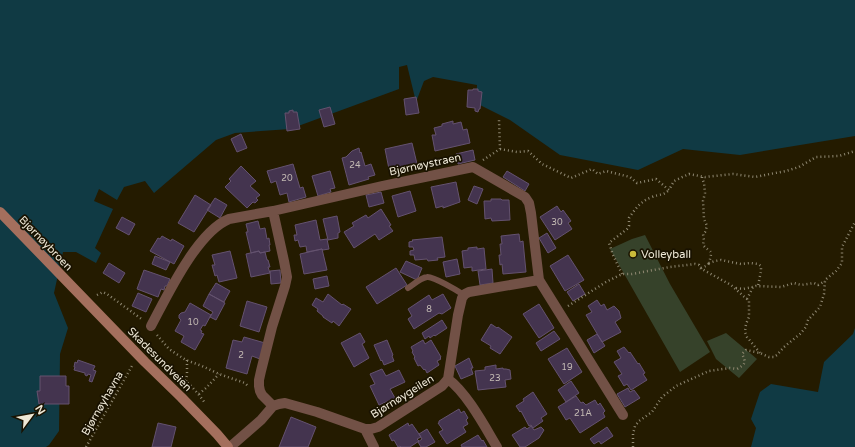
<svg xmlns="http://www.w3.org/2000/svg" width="855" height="447" viewBox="0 0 855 447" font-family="'Varela Round',sans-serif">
	<rect width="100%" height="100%" fill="#241b00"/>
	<!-- green -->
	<path fill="#36422a" d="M645 235 670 284 710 352 680 372 610 249 632 239Z
		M726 333 757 359 739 378 716 359 707 341Z"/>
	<!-- water -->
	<path fill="#103a44" d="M0 0H855V136L740 155 683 149 638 170 560 155 510 120 476 103 477 85 433 77 424 81 416 102 407 65 399 67V89L290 129 235 133 216 140 154 193 145 181 124 187 117 200 99 189 94 201 113 209 95 248 101 253 96 263 76 252H63L54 293 68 328 60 354 59 431 49 445 46 447H0Z
		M855 328V447H751L756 428 751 419 760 392 771 384 818 392 824 362 853 334Z"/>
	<!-- building -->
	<path fill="#44344f" stroke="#64526f" d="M473 89H478V91L482 92 480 109H479L478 112 475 111V108L467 107 468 90H473Z
		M416 97 419 113 406 115 404 99Z
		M330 107 335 124 324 127 319 110Z
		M293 110V112H297L300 129 287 131 285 113H289V111Z
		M453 121V124L461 122 463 130 467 129 470 143 435 151 432 135H436L434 128 442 126V124Z
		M241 134 247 148 237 152 231 139Z
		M412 143 418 168 390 174 385 149Z
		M359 148 360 153 361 152 365 166 371 164 375 175 368 177 369 179 349 185 342 158 346 157 352 151Z
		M473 150 475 160 458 164 456 154Z
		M293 164 300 188 303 187 306 197 289 202 287 193 280 195 276 181 271 183 267 171Z
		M241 166 256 181 250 186 260 195 256 198 258 200 255 203 253 202 247 208 225 187 231 181 229 179Z
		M330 171 335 188 330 189 331 192 318 196 312 176Z
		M507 171 529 184 525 191 503 177Z
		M456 182 460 202 443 208V206L436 208 431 187Z
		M474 186 483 189 477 204 468 200Z
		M410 191 416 211 398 217 392 196Z
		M381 192 384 203 369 207 366 195Z
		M195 195 211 205 194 232 178 223Z
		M215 198 227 205 220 218 207 210Z
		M491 199H501L502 200H509L510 220 492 221 491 218 485 219 484 201H491Z
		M557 206 561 212 563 210 571 221 568 223 572 229 555 240 540 217Z
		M381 209 391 225 389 226 393 231 379 240 375 234 354 248 344 232 354 226 352 223 366 215 368 218Z
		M337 216 340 232 338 233V238L328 240 323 219Z
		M122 217 135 224 129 235 116 228Z
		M316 220 320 240 327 239 329 249 323 250 322 249 307 252 306 246 300 247 298 240 295 241 294 235H297L295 225Z
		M258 221 260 229 265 228 267 239 269 238 270 245H269L270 251 260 253 259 251 251 253 246 232H248L246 224Z
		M547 233 556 248 548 253 539 238Z
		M519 234 520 242 523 241 526 272 503 274 502 264 500 265 499 255H501L500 244H502L501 236Z
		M162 236 171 241 172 239 184 246 174 264 150 251 158 238 160 239Z
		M442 237 445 257 437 258 438 260 428 261 427 259 415 260 414 255H410V251L414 250 413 247H409V242L413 241 412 240Z
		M477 247V249L484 248 486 269 472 271V267L464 268 462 251 468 250V248Z
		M322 249 327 270 304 274 300 254Z
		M230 251 237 278 219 282 217 275 215 276 212 265H215L212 255Z
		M259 251 260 253 265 252 267 260H268L270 267H268L270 273 251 277 246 254Z
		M568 255 584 280 565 291 550 266Z
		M155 256 170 262 166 270 152 264Z
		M457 259 460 274 446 277 443 262Z
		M406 261 422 268 417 280 400 272Z
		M109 263 125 273 119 283 103 273Z
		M396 268 407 285 377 304 366 287Z
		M492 269 493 283 480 285 478 271Z
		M144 270 170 279 167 286H165L164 290 161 289 158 297 137 289Z
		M280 270 281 283 271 284 270 271Z
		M327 276 329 286 315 289 313 279Z
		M216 283 230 291 224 302 209 294Z
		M579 284 585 294 573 301 567 292Z
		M138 293 152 299 146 312 132 306Z
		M209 294 225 303 216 320 210 317 213 312 203 306Z
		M328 294 342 305 343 304 351 309 339 326 333 321 332 323 323 317V316L317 311 318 309 312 305 316 298 323 302Z
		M443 294 451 308 442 314 439 313 414 329 408 319 412 316 408 309 429 295 432 300Z
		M597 300 601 306 604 304 607 310 614 306 619 311 621 318 615 322 621 332 602 342 586 315 592 312 588 306Z
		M247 301 267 307 259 332 240 326Z
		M190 303 211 315 205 326 203 325 200 330 202 331 201 333 204 334 195 350 181 342 184 336 175 331 181 320 179 318V315L181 313 185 312Z
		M539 304 554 328 539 338 523 314Z
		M442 320 447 328 435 336 434 335 430 338 429 336 425 339 422 333Z
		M491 324 497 328 498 327 512 337 500 354 490 348 491 346 481 340Z
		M554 331 560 339 541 351 536 343Z
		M360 333 365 342 362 344 369 358 354 367 341 343Z
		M597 334 605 346 594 353 587 340Z
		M244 337 265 343 260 359 252 356 247 374 226 368 233 340 242 342Z
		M387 340 393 355 392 356 394 361 384 365 382 360 381 361 374 345Z
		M423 340 425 344 431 340 441 357 440 358 441 359 437 361 439 365 427 373 425 369 424 370 420 365 418 366 414 358 415 357 412 352 413 351 411 347Z
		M624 347 629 353 630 352 638 364 639 363 645 373 643 374 647 380 631 390 627 384 624 386 618 376 622 374 614 362 621 358 617 351Z
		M567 348 582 372 564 384 548 359Z
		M469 358 473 368H471L473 374 461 379 455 366Z
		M78 360 95 366 93 370 96 371 92 382 89 381 91 375 88 374 87 376 85 375V373L74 370 75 367H74L75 362 77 363Z
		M496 365V369L503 368V369H506L510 370 511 379 505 380 506 387 478 390 475 371 485 370V367Z
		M382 369 386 376 399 370 405 382 390 389 395 398 379 405 370 386 375 384 370 374Z
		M40 376H66V386H69V404H39L37 391H40Z
		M571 381 579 393 566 402 558 390Z
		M628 388 630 392 634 390 640 398 625 407 617 394Z
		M533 392 547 414 541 418 543 421 533 428 531 425 529 426 521 411 520 412 516 406 524 401 523 399Z
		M576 396 581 403 583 402 586 405 595 400 598 405 600 403 605 411 603 413 605 417 580 433 570 418 566 420 558 407Z
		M459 409 461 413 464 411 468 418 466 420 468 424 463 427 466 432 447 444 439 432 443 430 438 423H439V421Z
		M291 417 316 427 308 447H279Z
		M158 423 176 427 171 447H152Z
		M408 423 409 426 412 424 421 437 417 439 419 441 410 447H401L400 446 398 447 394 440 392 441 389 435Z
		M531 426 534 430 541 427 544 430 539 438 525 447H520L512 435 525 427 527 429Z
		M607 427 613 436 601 444 599 441 594 444 590 439Z
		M427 429 435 442 426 447H421L418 442 422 439 419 434Z
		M478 435 482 441 483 440 487 447H462L461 445Z"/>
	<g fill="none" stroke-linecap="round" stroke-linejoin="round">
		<!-- path -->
		<path stroke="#8f8871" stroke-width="2.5" stroke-dasharray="1 3" stroke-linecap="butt" d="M500 149 517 152 528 151 542 164 571 178 592 169 598 174 606 171 630 177 637 183 656 179 669 190 674 181 689 174 705 177 733 174 755 177 770 174 786 171 799 167 816 157 839 156 855 151
			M483 160 500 149 499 120
			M702 177V178L704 183 705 193 703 201 704 219 707 226 705 232 703 234 704 240 703 245C711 254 713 248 709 263L715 261 721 260 741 264 750 263 758 264 761 266V271L758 286
			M701 268 708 265 709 263
			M622 274 613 255 609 243 627 229 629 226V218C635 209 641 201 652 197 659 194 663 196 669 190
			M736 288 743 289 753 287
			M97 295 103 292 107 294 143 320
			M747 299 753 287 756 286 781 287 794 283 801 285 814 283 818 285 825 281
			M568 306 606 282 622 274H632L670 267 695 264 699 265 700 268 731 285 749 301V317L746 324 745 332 747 337 760 353
			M157 335 169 349 178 355 186 360 202 366 219 374 245 383 248 386
			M172 370C185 379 196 390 205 403
			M186 381 187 374V360
			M199 394 206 388 219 374
			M86 447 132 366
			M633 447V434L635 426 639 421 652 412 662 397 676 386 709 371 730 368 737 369C746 364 746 362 742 354L746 350 760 353 769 357H774L777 355 784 347 800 334 806 327 808 320 820 307 824 294 825 280 836 271 842 263V247L855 222"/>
		<!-- lane -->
		<path stroke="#725146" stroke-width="6" d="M408 288C413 285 420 278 427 277 433 276 458 291 464 295"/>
		<!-- street -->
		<path stroke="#725146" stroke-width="10" d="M151 326C167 296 197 232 229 219L273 211 382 186 473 167 525 197 529 203 531 213 539 280 623 415
			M273 406 279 404 285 403 317 412 365 429H371L378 427 442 386 448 379
			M365 429 374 447
			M230 447 261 420 273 406 262 395 260 391 259 386V380L261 371 272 327 285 286 287 277 284 261 273 211
			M497 447C485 427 467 393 448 379L458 315 462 298 465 294 469 292 539 280"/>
		<!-- secondary -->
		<path stroke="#a46f5d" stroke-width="10" d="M0 212 145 362 181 397 217 434 228 447"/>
	</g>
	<!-- markers -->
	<circle fill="#c9bb3a" stroke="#191200" stroke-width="1.5" cx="633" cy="254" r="4"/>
	<g text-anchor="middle" stroke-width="3.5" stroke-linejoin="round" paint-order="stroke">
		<!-- number labels -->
		<g font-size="9" fill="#c4bbb4">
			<text x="355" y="168">24</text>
			<text x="287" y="181">20</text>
			<text x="557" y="225">30</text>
			<text x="429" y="312">8</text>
			<text x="193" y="325">10</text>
			<text x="241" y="358">2</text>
			<text x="567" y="370">19</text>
			<text x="495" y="381">23</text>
			<text x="583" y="416">21A</text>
		</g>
		<!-- street labels -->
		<g font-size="11" fill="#eee8d6" stroke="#191200">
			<text transform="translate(425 164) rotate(-12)" y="4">Bjørnøystraen</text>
			<text transform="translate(46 243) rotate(46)" y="4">Bjørnøybroen</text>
			<text transform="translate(160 359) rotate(45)" y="4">Skadesundveien</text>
			<text transform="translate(402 396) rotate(-32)" y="4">Bjørnøygeilen</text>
			<text transform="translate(102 403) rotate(-60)" y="4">Bjørnøyhavna</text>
		</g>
		<!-- poi labels -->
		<g font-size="11" fill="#eee8d6" stroke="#191200" text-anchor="start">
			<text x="641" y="258">Volleyball</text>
		</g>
	</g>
	<!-- north arrow -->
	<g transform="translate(32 415) rotate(58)" stroke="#191200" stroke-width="3" paint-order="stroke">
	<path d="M0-3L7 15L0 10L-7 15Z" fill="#eee8d6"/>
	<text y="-6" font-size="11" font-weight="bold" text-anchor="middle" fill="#eee8d6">N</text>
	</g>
</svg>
